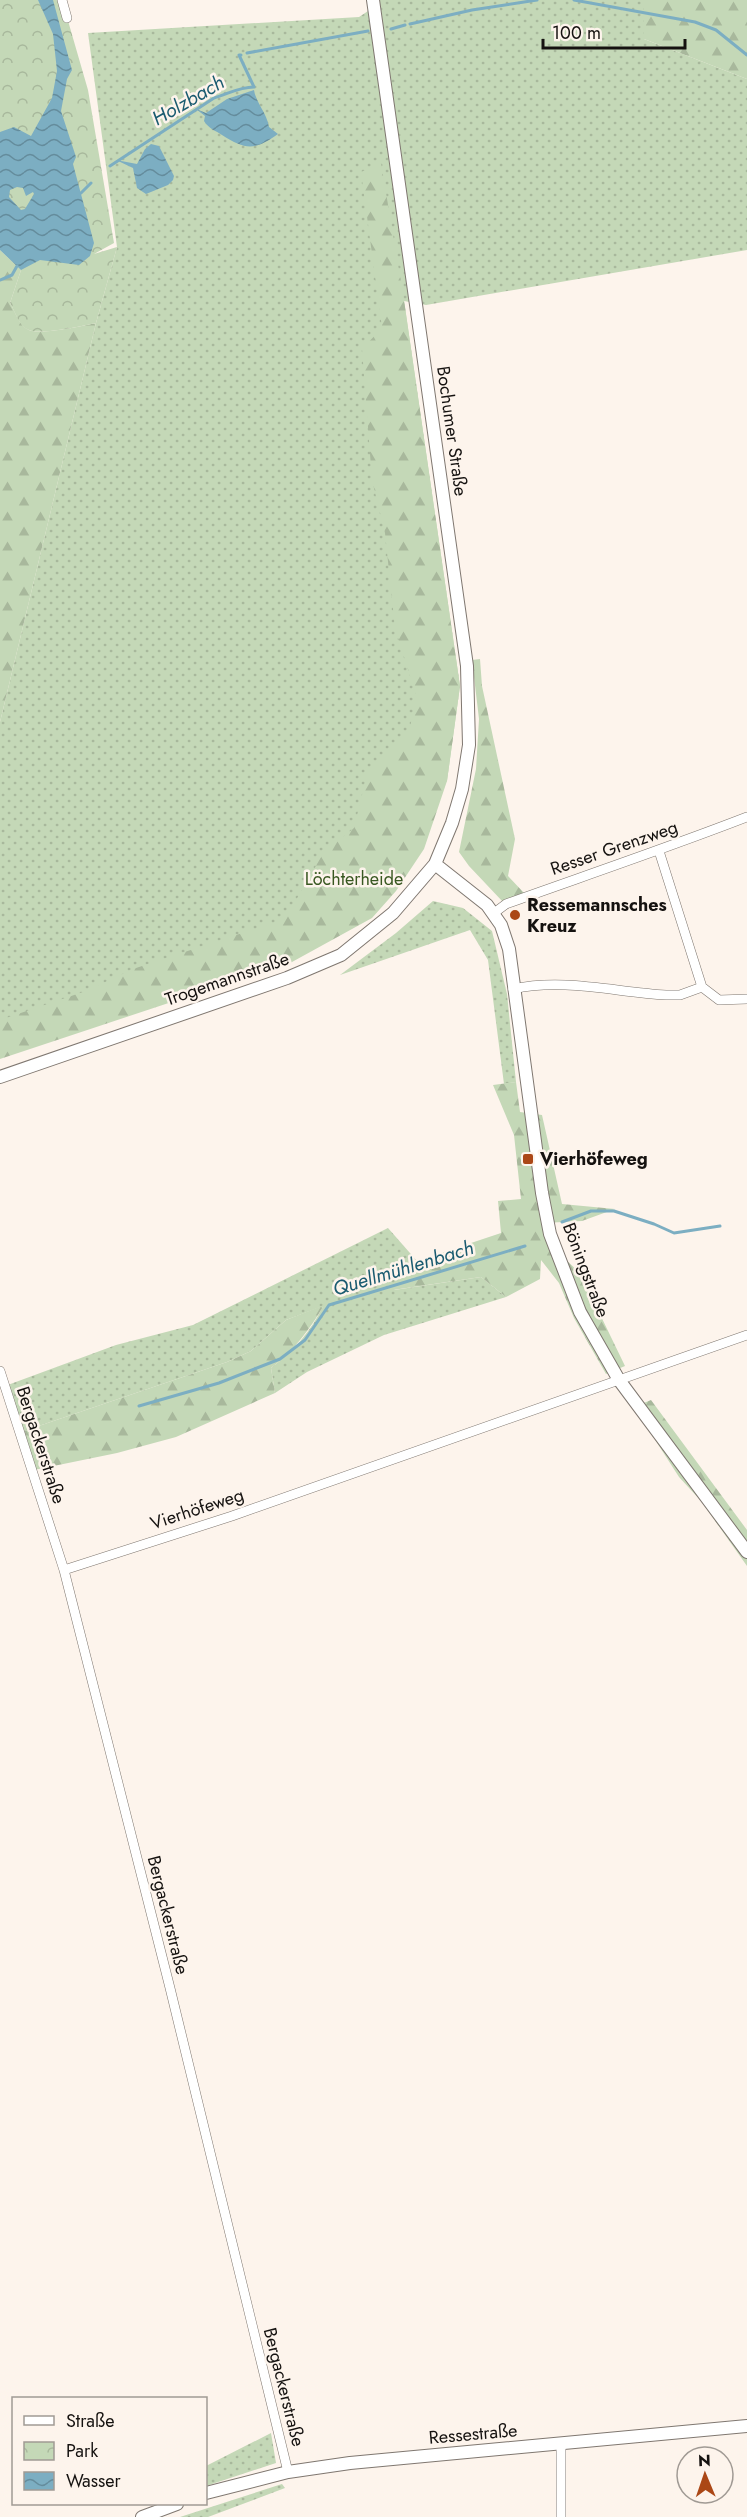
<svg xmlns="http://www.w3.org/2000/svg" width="747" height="2517" viewBox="0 0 747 2517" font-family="Jost,sans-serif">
	<defs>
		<pattern id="grass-dots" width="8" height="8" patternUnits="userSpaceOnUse" patternTransform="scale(1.5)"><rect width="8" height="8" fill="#c4d8b7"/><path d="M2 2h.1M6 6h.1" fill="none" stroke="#a8b89c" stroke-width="1.8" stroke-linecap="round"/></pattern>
		<pattern id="forest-firs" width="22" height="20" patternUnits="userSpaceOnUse" patternTransform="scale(1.5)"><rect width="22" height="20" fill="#c4d8b7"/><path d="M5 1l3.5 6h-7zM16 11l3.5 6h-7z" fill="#a8b89c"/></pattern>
		<pattern id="park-crowns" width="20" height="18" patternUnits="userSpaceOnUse" patternTransform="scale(1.5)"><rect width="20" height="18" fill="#c4d8b7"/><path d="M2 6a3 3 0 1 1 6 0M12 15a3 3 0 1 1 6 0" fill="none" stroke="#a8b89c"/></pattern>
		<pattern id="water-waves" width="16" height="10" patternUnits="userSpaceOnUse" patternTransform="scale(1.5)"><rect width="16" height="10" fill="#7caec2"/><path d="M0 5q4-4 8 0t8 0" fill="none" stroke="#648c9c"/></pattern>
	</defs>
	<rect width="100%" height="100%" fill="#fdf4ec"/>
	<!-- grass -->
	<path fill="url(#grass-dots)" d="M380 0H644V39L747 79V250L426 305 404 301 460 686 447 781 277 941 0 1043V722L96 323 117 247 88 33 359 17 380 3Z
		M433 901 463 908 492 931 507 994 516 1082 504 1084 488 960 470 930 340 975 396 933Z
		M388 1228 417 1261 394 1290 481 1277 506 1297 384 1335 307 1372 275 1393 271 1368C293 1351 311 1332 323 1306L286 1320 251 1351 227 1362 24 1431 5 1386 116 1345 193 1325Z
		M271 2433 276 2463 206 2486V2466Z
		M282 2484 285 2488 208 2517H180Z"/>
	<!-- forest -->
	<path fill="url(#forest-firs)" d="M644 0H747V79L644 39Z
		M381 163 404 300 460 686 447 781 424 849 396 891 372 918 292 962 0 1059V1020L86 991 133 969 285 919 324 852 354 828 368 770 409 733 416 695 395 628 385 533 372 480 362 349 382 328 361 172Z
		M0 250 21 270 10 303C15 311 19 326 29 330 40 335 83 326 96 323L0 722Z
		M480 659 482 686 515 839 508 876 525 894 503 902 469 866 459 852 476 769 479 719 472 660Z
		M516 1082 520 1112 542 1115 562 1204 615 1209 582 1221 544 1223 548 1243 580 1273 625 1366 606 1374 574 1318 559 1283 541 1260 540 1279 506 1297 481 1277 393 1290 417 1261 501 1233 498 1201 521 1199 514 1135 493 1085Z
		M324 1305C309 1331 294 1350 271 1368L275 1393 176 1437 117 1453 34 1470 24 1431 227 1362 251 1351 286 1320Z
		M651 1400 747 1530V1566L701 1501 679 1477 634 1407Z"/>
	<!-- park -->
	<path fill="url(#park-crowns)" d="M0 0H62L88 90 114 243 94 254 117 247 96 323C83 326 40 335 29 330 19 327 15 311 10 303L21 270 0 250Z"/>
	<!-- water -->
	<path fill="url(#water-waves)" fill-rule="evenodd" d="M38 0H53L72 70 67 79 61 111 76 157 73 164 94 243 90 256 79 265 40 260 21 270 0 250V132L14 127 31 136 52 98 57 71 53 34ZM17 187 23 188 26 196 33 192 34 194 25 209 21 210 9 197 10 190Z
		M254 90C256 103 267 113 269 127L278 134C254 151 246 150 222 135 216 131 208 128 204 121L205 116 196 109 206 113 227 99Z
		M151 144 159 146 174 176 173 180 168 185 146 194 137 188 133 168 116 160 137 164 145 149Z"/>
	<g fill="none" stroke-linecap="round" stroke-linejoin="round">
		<!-- stream -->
		<path stroke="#7caec2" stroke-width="3" d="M574 0 695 22 716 30 747 55
			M410 24 472 10 537 0
			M391 29 405 25
			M247 53 368 31
			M110 166 214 98C228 94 239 87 254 87L239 55H241
			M81 193 91 183
			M0 280 12 275 17 266
			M562 1222 591 1211H614L654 1224 674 1233 720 1226
			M139 1406 219 1383 280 1359 305 1340 329 1305 525 1246"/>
		<!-- minor casing -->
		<g stroke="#7f7770" stroke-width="10">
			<path id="minor" d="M62 0 67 18
				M659 851 702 987
				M494 913 506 904C587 875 667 848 747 817
				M513 989C563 978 615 992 666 995H680L702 987 719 1000 747 999
				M0 1371 64 1570 170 1988 288 2472
				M64 1570 232 1516 747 1335
				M561 2444V2517"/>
		</g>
		<!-- major casing -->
		<g stroke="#7f7770" stroke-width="14">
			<path id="major" d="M435 864 487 905 501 925 509 949 542 1193 550 1234 580 1312 619 1380 747 1552
				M0 1077 287 978 341 955 393 913 435 864 452 823 462 789 469 745 467 666 373 0
				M206 2493 288 2472 350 2463 747 2426
				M142 2517 177 2504"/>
		</g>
		<!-- minor -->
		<use href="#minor" stroke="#fff" stroke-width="9"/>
		<!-- major -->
		<use href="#major" stroke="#fff" stroke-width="12"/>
	</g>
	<!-- markers -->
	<g fill="#ab4716" stroke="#fdf4ec" stroke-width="2">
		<circle cx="515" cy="915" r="6"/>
		<rect x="522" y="1153" width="12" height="12" rx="3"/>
	</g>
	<g text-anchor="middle" stroke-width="5" stroke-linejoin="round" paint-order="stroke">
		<!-- street labels -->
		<g font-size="18" fill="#151210" stroke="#fdf4ec">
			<text transform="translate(452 431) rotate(82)" y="6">Bochumer Straße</text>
			<text transform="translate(614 848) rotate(-19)" y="6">Resser Grenzweg</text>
			<text transform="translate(227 979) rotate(-19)" y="6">Trogemannstraße</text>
			<text transform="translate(586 1270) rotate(69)" y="6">Böningstraße</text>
			<text transform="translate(41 1445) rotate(72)" y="6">Bergackerstraße</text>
			<text transform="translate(197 1509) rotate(-18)" y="6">Vierhöfeweg</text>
			<text transform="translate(168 1915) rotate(76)" y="6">Bergackerstraße</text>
			<text transform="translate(284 2387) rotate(76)" y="6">Bergackerstraße</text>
			<text transform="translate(473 2434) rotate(-5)" y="6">Ressestraße</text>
		</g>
		<!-- park labels -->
		<g font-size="18" fill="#395821" stroke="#fdf4ec">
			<text x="354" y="885">Löchterheide</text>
		</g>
		<!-- poi labels -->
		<g font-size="18" font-weight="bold" fill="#151210" stroke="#fdf4ec" text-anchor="start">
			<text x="527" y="911">Ressemannsches<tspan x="527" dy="21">Kreuz</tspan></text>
			<text x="540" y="1165">Vierhöfeweg</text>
		</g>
		<!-- water labels -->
		<g font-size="20" font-style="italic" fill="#1a5b70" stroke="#fdf4ec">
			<text transform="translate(188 100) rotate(-30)" y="7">Holzbach</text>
			<text transform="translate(403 1268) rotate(-17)" y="7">Quellmühlenbach</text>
		</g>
	</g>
	<!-- legend -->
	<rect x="12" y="2397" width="195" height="108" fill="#fdf4ec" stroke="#a09a94" stroke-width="1.5"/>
	<rect x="24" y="2416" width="30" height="9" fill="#ffffff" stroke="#a09a94" stroke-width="1.5"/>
	<text x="66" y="2427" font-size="18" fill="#151210">Straße</text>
	<rect x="24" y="2442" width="30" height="18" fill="url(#park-crowns)" stroke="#a09a94" stroke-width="1.5"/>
	<text x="66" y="2457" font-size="18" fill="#151210">Park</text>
	<rect x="24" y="2472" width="30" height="18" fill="url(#water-waves)" stroke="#a09a94" stroke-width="1.5"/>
	<text x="66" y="2487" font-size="18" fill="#151210">Wasser</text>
	<!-- north arrow -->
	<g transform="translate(705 2475) rotate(358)"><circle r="28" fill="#fdf4ec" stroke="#a09a94" stroke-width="1.5"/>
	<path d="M0-4.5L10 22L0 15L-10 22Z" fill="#ab4716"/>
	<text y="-9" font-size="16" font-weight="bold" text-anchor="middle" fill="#151210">N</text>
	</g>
	<!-- scale -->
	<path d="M543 39v9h142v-9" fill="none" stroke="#151210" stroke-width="3"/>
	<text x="552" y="39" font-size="18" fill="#151210" stroke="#fdf4ec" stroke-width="4.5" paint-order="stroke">100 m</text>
</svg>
